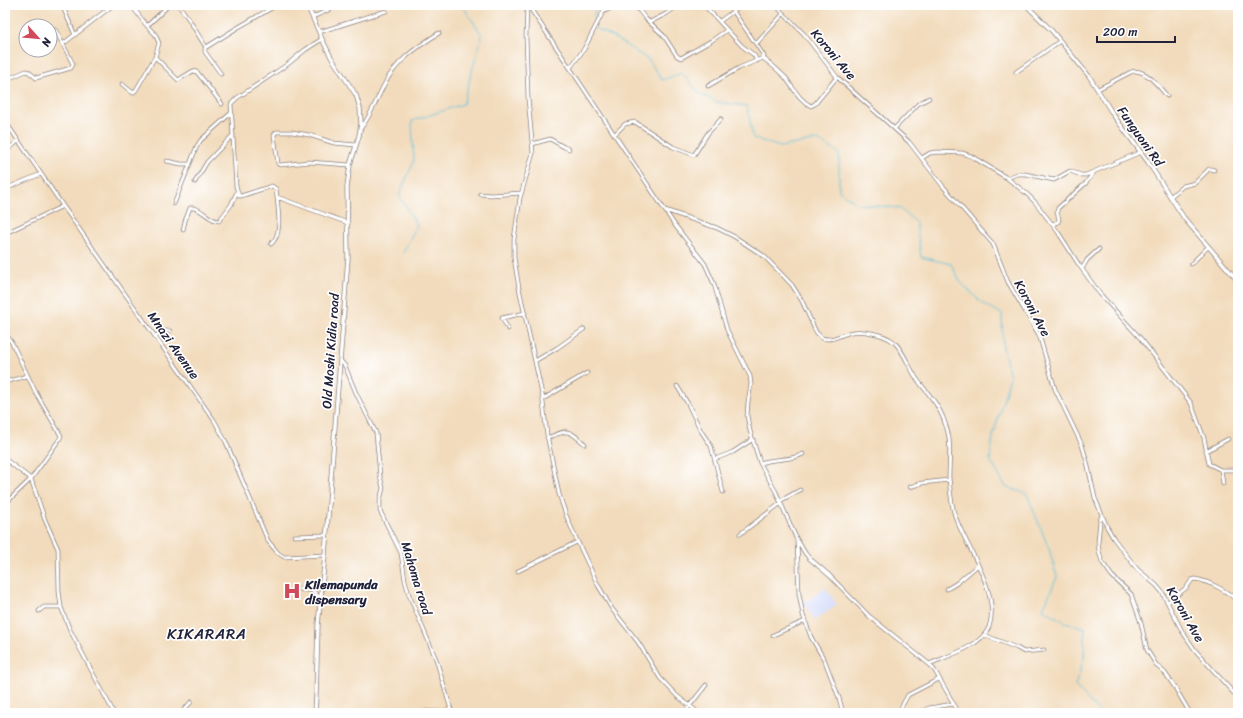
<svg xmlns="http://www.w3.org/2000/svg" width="1243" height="718" viewBox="0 0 1243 718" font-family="Sriracha,sans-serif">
	<rect width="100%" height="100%" fill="#fff"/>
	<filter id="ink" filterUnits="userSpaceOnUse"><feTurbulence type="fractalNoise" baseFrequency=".025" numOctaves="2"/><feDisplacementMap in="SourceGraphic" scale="8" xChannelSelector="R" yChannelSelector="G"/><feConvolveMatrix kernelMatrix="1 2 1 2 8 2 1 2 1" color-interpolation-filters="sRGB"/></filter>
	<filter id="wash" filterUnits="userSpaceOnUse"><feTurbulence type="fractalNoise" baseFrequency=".012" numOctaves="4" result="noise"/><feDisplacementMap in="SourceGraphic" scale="16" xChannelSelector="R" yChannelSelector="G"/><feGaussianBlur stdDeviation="0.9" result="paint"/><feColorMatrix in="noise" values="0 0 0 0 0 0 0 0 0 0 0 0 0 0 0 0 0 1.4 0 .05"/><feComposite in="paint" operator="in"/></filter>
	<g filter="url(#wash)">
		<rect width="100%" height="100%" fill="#f2dbbc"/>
		<!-- built -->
		<path fill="#d1d9f9" d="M826 588 837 605 815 620 804 603Z"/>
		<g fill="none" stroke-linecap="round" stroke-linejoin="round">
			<!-- stream -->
			<path stroke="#5ec1dc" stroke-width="1" d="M595 25 594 15 595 5
				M595 28 613 37 649 60 662 80 682 73 700 94 716 102 747 106 753 138 780 147 818 140 839 153V191L858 204 899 208 916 222 921 257 951 264 961 283 983 304 1002 314 1003 347 1010 377 993 436 990 460 1006 487 1027 494 1049 549 1057 577 1043 609 1065 622 1085 628 1084 658 1075 686 1100 713
				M403 253 417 225 399 195 414 161 412 121 463 104 482 35 462 5"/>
		</g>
	</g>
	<g filter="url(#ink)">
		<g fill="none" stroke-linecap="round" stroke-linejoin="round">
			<!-- minor casing -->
			<g stroke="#8a7e7c" stroke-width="4.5">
				<path id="minor" d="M62 5 75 35
					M178 5C190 18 196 33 206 47
					M527 5 526 36 528 98 533 153 520 198 514 239V258L519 288 542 394 547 435 559 494 566 515 574 534 598 585 612 609 638 642 660 678 677 696 699 713
					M528 5 674 224 705 264 714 284 727 330 750 376 751 384 748 402 747 416 750 431 760 463 776 492 797 540 799 594 803 615 811 637 825 661 839 698 843 713
					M635 5 645 18 664 36 677 56 681 58 711 41 727 30
					M704 5 742 46 754 55 757 61
					M775 5 804 34 837 77 909 142 942 185 993 244 1008 282 1039 335 1055 389 1082 445 1087 462 1095 498 1107 527 1114 539 1137 569 1156 585 1162 592 1182 631 1195 650 1238 698
					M733 11 756 44
					M603 12 604 5
					M313 17 340 5
					M720 21 742 5
					M650 22 666 14 679 5
					M147 26 169 5
					M319 32 386 11
					M322 39 305 50 288 64 237 98 231 104 236 186 239 196H241L272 186 276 189 277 197 348 223
					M63 44 113 5
					M155 57 178 80 193 71 197 72 222 104
					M763 58C771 64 778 70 785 77 793 87 799 100 811 106L815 104 837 77
					M570 68 584 49 603 12 618 5
					M1016 72 1060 41
					M221 74 205 52V48L237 28 277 5
					M5 80 26 71 29 72 36 78 71 68 73 64 56 31 52 28 50 29
					M122 84 133 93 136 90 155 57 159 43 155 34 147 26 131 5
					M708 86 739 68 763 58 764 56 756 44 783 14
					M1098 89 1131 72C1145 67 1159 87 1167 96
					M5 121 63 206 214 420 226 442 268 541 278 553 284 557 325 555
					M361 128C372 114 376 100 384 85 396 61 417 47 439 33
					M895 128 918 104 929 98
					M615 134 625 124 635 122 673 147 694 155 708 133 721 119
					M532 144 550 139 564 147 569 149
					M5 152 18 141
					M922 158 930 153 937 152 962 153 971 156 1007 178 1027 194 1035 202 1058 232 1079 265 1100 294 1141 339 1191 403 1204 438 1209 464 1221 470H1238
					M167 161 181 164H189
					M350 165 309 162 280 165 278 164 274 135 276 132H292L309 135 334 143 356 145
					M1007 178 1017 174H1025L1054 180 1070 171 1081 175H1086L1141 152
					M195 182 207 162 233 135
					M5 189 41 174
					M480 194 491 195 521 193
					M1170 197 1183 186 1195 183 1209 169H1211L1214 170
					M174 204 197 146 201 140 231 113
					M665 210 717 228 735 237 764 256 792 285 802 301 816 332 822 338C831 341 839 336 848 333 860 329 884 334 894 342 903 350 908 365 915 376 919 383 926 390 931 397 938 406 943 416 946 426 952 442 949 461 949 477 950 490 951 504 955 516 966 547 1001 593 989 627 981 647 947 656 929 664
					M1052 224 1058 222 1059 219 1057 212 1058 208 1086 183 1094 172
					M183 230 185 221 190 208C200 206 209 221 219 221L231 205 237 192
					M10 231 63 206
					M271 244C283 234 278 211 277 197
					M1191 264 1208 247
					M1082 269 1087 260 1099 249
					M5 310V312
					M508 329 502 318 525 313
					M5 333 12 343 36 393 60 434 61 436 59 440 31 479 45 520 58 549 59 591 61 607 70 630 114 713
					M155 336 165 331H170
					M340 360 345 366 356 393 376 433 380 476 383 488 380 500V511L401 553 405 580 409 595 436 659 452 713
					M535 361 557 348 584 329
					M5 382 27 376
					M677 386 688 404 701 431 711 446 723 492
					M543 399 587 373
					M547 438C569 429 567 429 585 444
					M1206 451 1228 439
					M5 459 31 479 10 499 5 506
					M715 459 733 452 753 439
					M760 463C775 458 790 461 803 454
					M1221 470 1223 484
					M910 487 922 483 949 480
					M780 501 800 490
					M1102 515 1100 521 1098 542 1099 551 1102 562 1112 576 1131 594 1141 623 1147 650 1157 666 1165 673 1174 686 1190 713
					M740 534 781 503
					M294 536 326 535
					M798 541 805 553 809 558 829 575 869 616 929 664 935 671 959 713
					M518 571 577 542
					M299 589 313 591 321 599
					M947 589 957 583 978 565
					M1168 602 1186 588 1192 580 1195 579C1208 581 1231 592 1238 603
					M39 611 44 607H61
					M773 635 805 621
					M984 635 1017 648 1024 652 1044 650
					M899 711 908 695 939 679
					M181 713 191 702
					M420 713 427 711 441 712 451 709
					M684 713 706 685
					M917 713 929 708 953 704"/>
			</g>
			<!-- tertiary casing -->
			<g stroke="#8a7e7c" stroke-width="5">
				<path id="tertiary" d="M307 5 322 39 331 57 356 95 360 108 361 123 359 136 350 165 347 187 348 258 325 555 318 625 316 696 315 713
					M1026 5 1052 31 1089 76 1114 116 1148 162 1184 218 1238 281"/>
			</g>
			<!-- minor -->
			<use href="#minor" stroke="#fff" stroke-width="3"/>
			<!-- tertiary -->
			<use href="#tertiary" stroke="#fff" stroke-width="3.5"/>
		</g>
	</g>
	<!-- icons -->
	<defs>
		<g id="hospital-bare" transform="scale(1.38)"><path d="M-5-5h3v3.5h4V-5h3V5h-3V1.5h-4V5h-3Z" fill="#d1495b" stroke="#fff" stroke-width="2.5" paint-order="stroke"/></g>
	</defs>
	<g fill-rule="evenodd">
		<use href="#hospital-bare" x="292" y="591"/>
	</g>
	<g text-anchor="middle" stroke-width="3.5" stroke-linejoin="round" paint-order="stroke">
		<!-- street labels -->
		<g font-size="13" fill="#22223b" stroke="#fff">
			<text transform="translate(834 54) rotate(50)" y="5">Koroni Ave</text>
			<text transform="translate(1141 136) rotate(55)" y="5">Funguoni Rd</text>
			<text transform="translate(1033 308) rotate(62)" y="5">Koroni Ave</text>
			<text transform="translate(174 345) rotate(55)" y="5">Mnazi Avenue</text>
			<text transform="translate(330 351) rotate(-86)" y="5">Old Moshi Kidia road</text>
			<text transform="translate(417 578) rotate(73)" y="5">Mahoma road</text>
			<text transform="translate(1186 614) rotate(60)" y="5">Koroni Ave</text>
		</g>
		<!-- poi labels -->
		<g font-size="13" font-weight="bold" fill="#22223b" stroke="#fff" text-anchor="start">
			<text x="305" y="589">Kilemapunda<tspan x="305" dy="15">dispensary</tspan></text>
		</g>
		<!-- quarter labels -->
		<g font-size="15" letter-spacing="1" fill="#22223b" stroke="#fff">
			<text x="207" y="639">KIKARARA</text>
		</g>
	</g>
	<!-- margin -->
	<rect width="1243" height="718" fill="none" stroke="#fff" stroke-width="20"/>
	<!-- north arrow -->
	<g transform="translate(38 38) rotate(117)"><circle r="19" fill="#ffffff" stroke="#a7a7b1"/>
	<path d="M0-3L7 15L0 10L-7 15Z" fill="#d1495b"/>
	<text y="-6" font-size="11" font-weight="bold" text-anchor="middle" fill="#22223b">N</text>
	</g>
	<!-- scale -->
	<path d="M1097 36v6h78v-6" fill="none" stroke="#22223b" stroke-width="2"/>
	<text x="1103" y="36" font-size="12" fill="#22223b" stroke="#ffffff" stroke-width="3" paint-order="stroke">200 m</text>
</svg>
